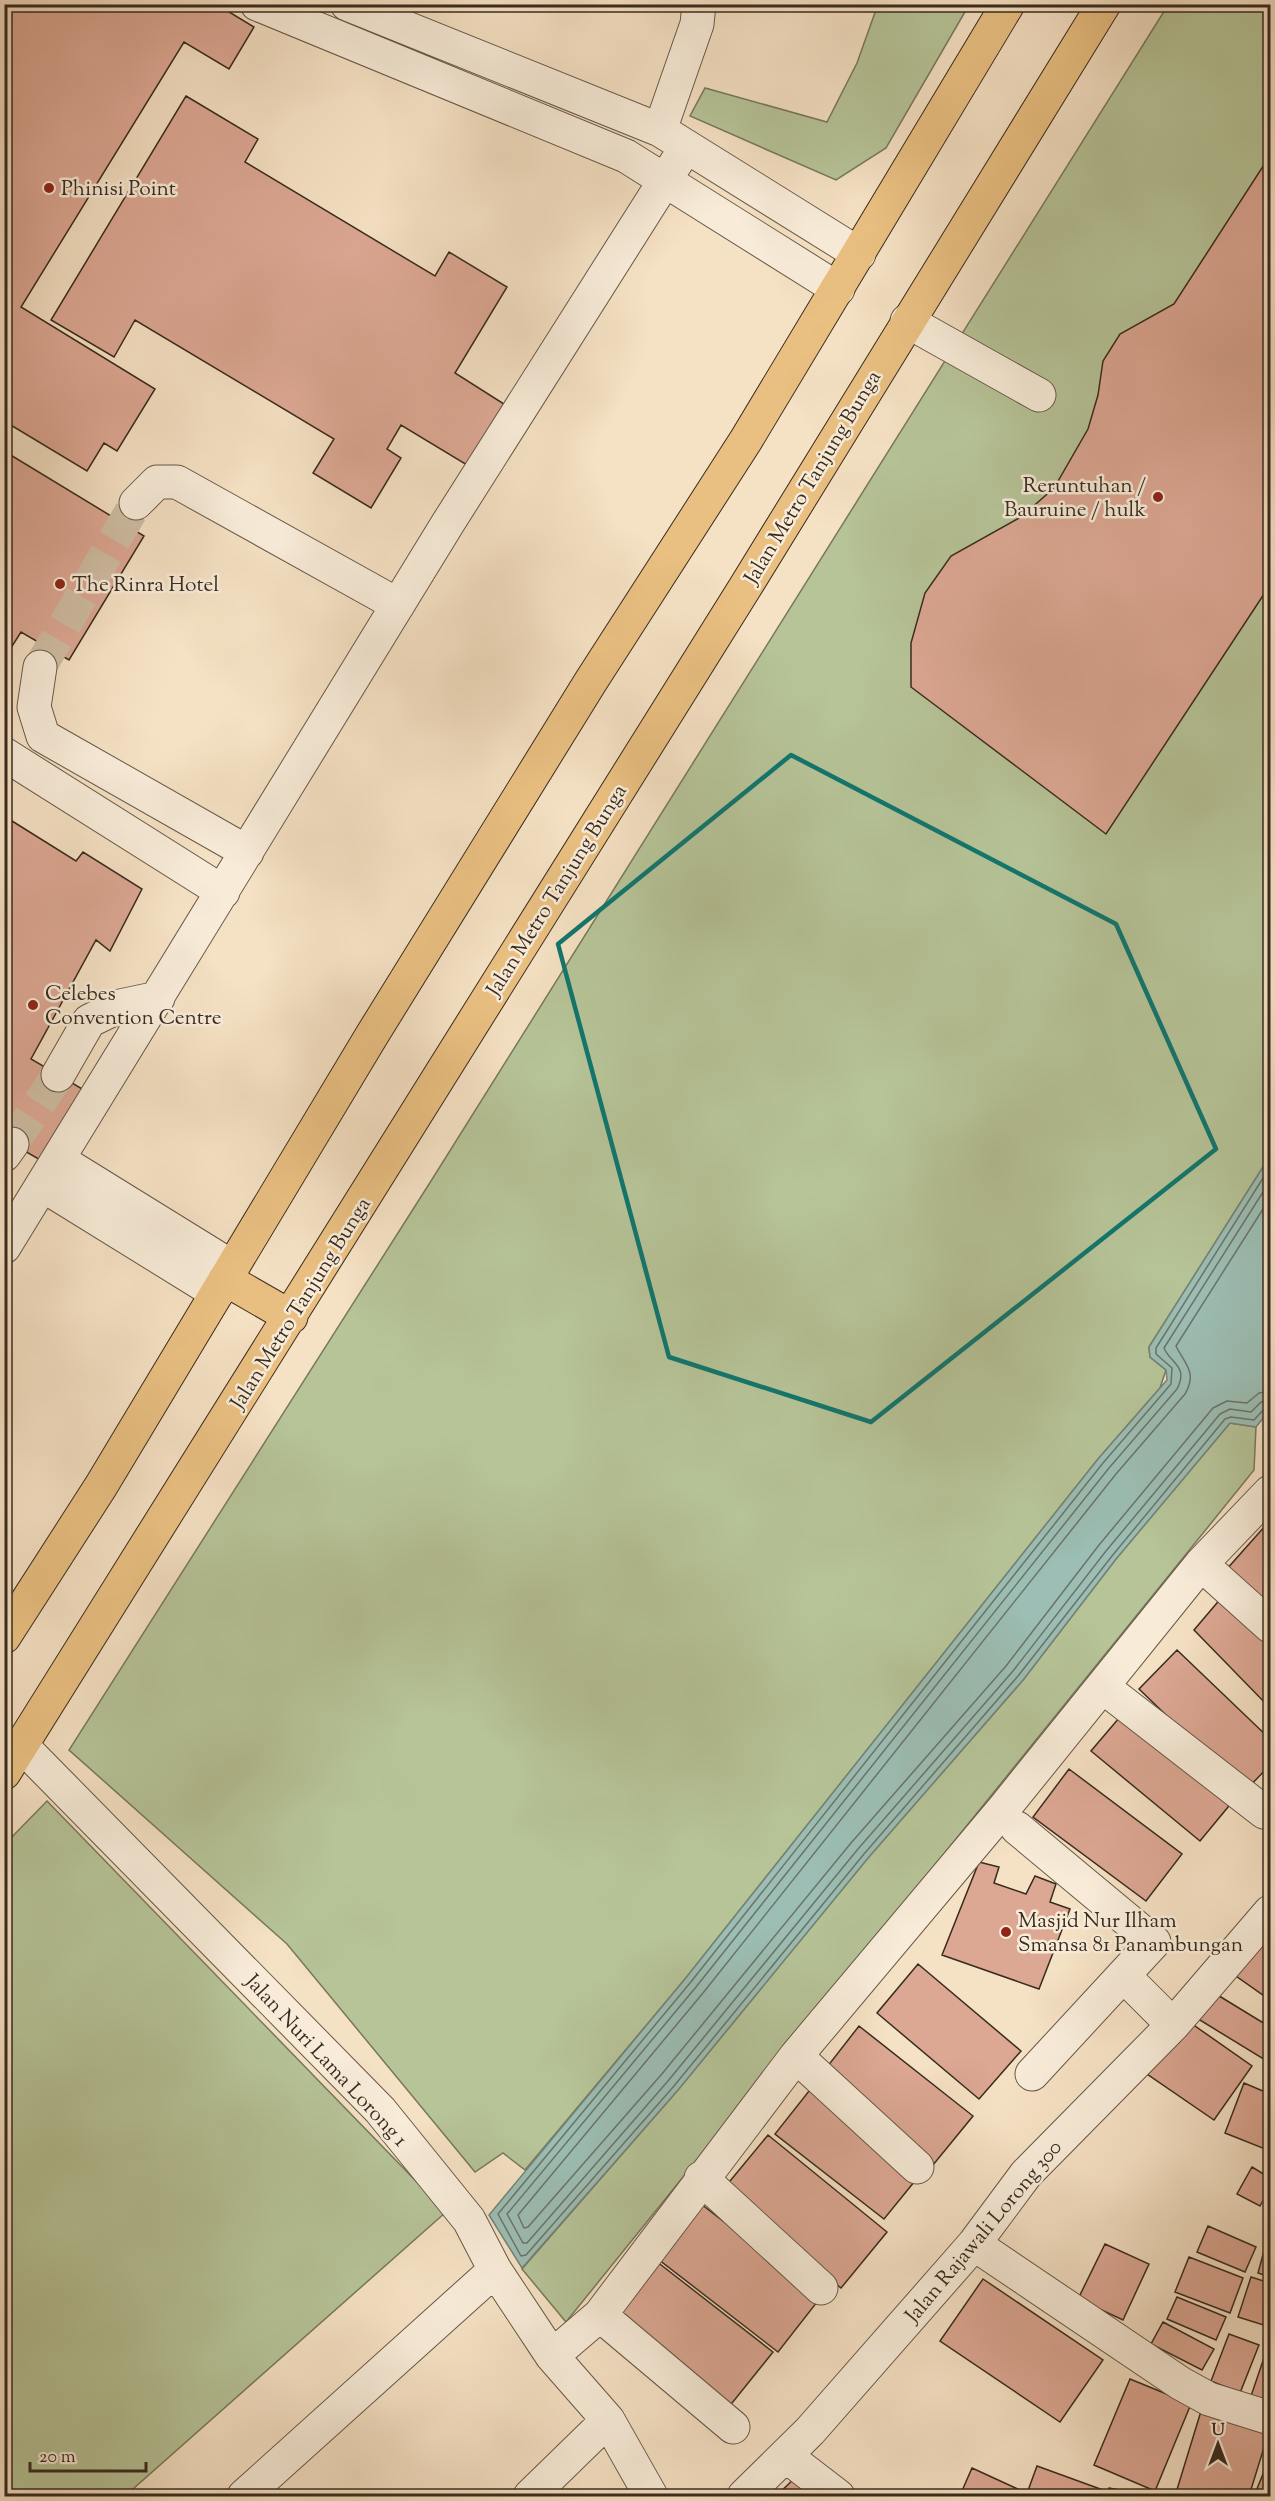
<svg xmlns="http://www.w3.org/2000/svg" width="1275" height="2501" viewBox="0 0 1275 2501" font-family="'Sorts Mill Goudy',serif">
	<rect width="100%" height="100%" fill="#f5e1c4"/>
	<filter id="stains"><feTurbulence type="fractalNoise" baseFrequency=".00333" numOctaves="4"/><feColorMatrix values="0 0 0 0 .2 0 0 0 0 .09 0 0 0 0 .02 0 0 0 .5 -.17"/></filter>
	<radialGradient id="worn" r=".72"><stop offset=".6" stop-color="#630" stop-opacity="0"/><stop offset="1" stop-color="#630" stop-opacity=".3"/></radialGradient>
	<!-- green -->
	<path fill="#b6c498" stroke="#77785c" stroke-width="1.5" d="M878 4 969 5 886 148 836 180 690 116 705 88 827 122 857 63Z
		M1168 5H1270V1156L1149 1347 1150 1357 1166 1370 1160 1388 1098 1459 685 1979 525 2170 503 2153 475 2172 287 1944 69 1750 431 1181Z
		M1230 1423 1256 1427 1254 1470 566 2322 522 2269 678 2090 868 1858 1023 1680 1116 1559Z
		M47 1801 446 2212 125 2496H5V1844Z"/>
	<!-- water -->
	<path fill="#9cbeb4" stroke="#748378" stroke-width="1.5" d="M1270 1156V1410L1256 1427 1230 1423 1116 1559 1023 1680 868 1858 678 2090 522 2268 489 2215 685 1979 1098 1459 1167 1380 1166 1370 1150 1357 1149 1347Z"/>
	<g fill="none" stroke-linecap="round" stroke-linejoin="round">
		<!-- shore -->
		<path stroke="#6a746a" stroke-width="1.5" d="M1270 1167 1156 1348V1354L1172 1368 1171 1384 1103 1463 690 1983 498 2214 521 2256 526 2255 674 2086 864 1854 1018 1676 1112 1556 1225 1419 1231 1417 1254 1420 1265 1408 1270 1407
			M1270 1181 1164 1348C1170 1363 1189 1366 1177 1389L1109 1468 696 1987 507 2214 523 2243H527L668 2081 858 1849 1013 1671 1106 1551 1220 1414 1230 1409 1251 1412 1261 1402 1270 1400
			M1270 1198 1176 1346C1184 1363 1198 1372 1185 1394L1116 1474 703 1993 518 2215 524 2228 528 2227 661 2075 851 1843 1006 1666 1099 1545 1213 1408 1227 1401 1247 1403 1259 1393 1270 1391"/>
	</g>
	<!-- building -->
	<path fill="#dca793" stroke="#382b1f" stroke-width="1.5" d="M4 4H216L254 27 229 69 184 42 21 307 155 389 117 451 104 443 87 471 4 421Z
		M186 96 258 139 245 162 435 276 449 252 507 287 455 373 504 404 467 465 401 425 387 449 401 458 371 508 313 473 334 439 135 320 114 357 51 320Z
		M1269 157 1270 585 1106 834 911 687V643L925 593 951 556 1021 517 1054 488 1088 429 1098 395 1103 361 1120 334 1174 304Z
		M4 451 144 536 69 660 21 632 4 659Z
		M4 816 76 861 83 852 142 889 110 951 96 940 31 1059 84 1090 42 1161 4 1139Z
		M1266 1525 1270 1529V1609L1226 1570Z
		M1222 1597 1270 1638V1708L1194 1630Z
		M1177 1650 1270 1739V1765L1245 1791 1139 1689Z
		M1125 1711 1233 1801 1200 1841 1091 1751Z
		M1069 1769 1182 1854 1146 1901 1033 1817Z
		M979 1862 999 1867 994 1883 1026 1894 1035 1876 1056 1884 1050 1902 1070 1909 1039 1989 942 1955Z
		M1261 1941 1270 1948V2000L1236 1976Z
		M918 1964 1021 2051 979 2099 877 2013Z
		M1211 1991 1270 2027V2063L1195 2017Z
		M1185 2019 1252 2066 1214 2120 1147 2074Z
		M859 2026 973 2116 933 2165 820 2076Z
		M1244 2083 1270 2094V2151L1225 2133Z
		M813 2086 923 2171 884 2219 775 2134Z
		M768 2135 887 2232 841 2288 721 2192Z
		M1252 2167 1270 2178V2188L1260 2206 1237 2194Z
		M701 2204 821 2297 778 2352 658 2259Z
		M1208 2226 1256 2247 1245 2272 1197 2252Z
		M1105 2244 1149 2264 1123 2320 1078 2299Z
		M1265 2247 1270 2249V2277L1258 2273Z
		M1189 2257 1243 2278 1230 2313 1175 2292Z
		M656 2261 773 2352 724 2413 608 2321Z
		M1251 2277 1270 2283V2327L1238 2317Z
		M983 2279 1103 2360 1060 2422 940 2341Z
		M1177 2297 1226 2317 1216 2340 1167 2319Z
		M1163 2322 1214 2349 1202 2370 1151 2344Z
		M1229 2334 1259 2345 1240 2393 1211 2381Z
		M1269 2343H1270V2403L1251 2396Z
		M1130 2379 1191 2404 1155 2491 1094 2465Z
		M1202 2408 1270 2428 1249 2496H1175Z
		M1270 2457V2491L1268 2496H1254Z
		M1037 2466 1103 2490 1101 2496H1026Z
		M972 2468 1022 2491 1019 2496H968L961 2493Z
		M796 2477 814 2496H776Z
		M1109 2488 1151 2496H1107Z"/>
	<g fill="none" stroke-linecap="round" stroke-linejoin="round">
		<!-- minor-tunnel -->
		<path stroke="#cfbda3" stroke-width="33" stroke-dasharray="33 16" stroke-linecap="butt" d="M40 667 136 503
			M12 1144 58 1075"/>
		<!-- minor casing -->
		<g stroke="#675848" stroke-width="35">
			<path id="minor" d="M257 4 626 156 838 289
				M347 4 660 130 859 254
				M660 130 697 24 699 4
				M907 321 1039 395
				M136 503 157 482H177L398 605
				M40 667 34 707 43 736 247 852
				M4 754 223 892
				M58 1075 89 1021 120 1006 158 998
				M4 1155 12 1144
				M59 1160 232 1267
				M44 1186 217 1293
				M4 1247 448 523 686 147
				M1201 1564 1270 1626
				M1103 1687 1264 1812
				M22 1746 380 2110 469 2220 495 2270 552 2356 608 2420 651 2496
				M1017 1828 1154 1942 1032 2074
				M1124 1976 1173 2025
				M796 2056 917 2167
				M701 2178 821 2288
				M974 2244 1180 2383 1209 2399 1270 2418
				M552 2356 600 2315
				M733 2427 600 2315 796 2056 1005 1807 1201 1564 1270 1492
				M786 2456 838 2496
				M244 2496 495 2270
				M530 2496 608 2420
				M744 2496 810 2431 974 2244 1026 2174 1173 2025 1270 1912"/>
		</g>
		<!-- major casing -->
		<g stroke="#382b1f" stroke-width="35">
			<path id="major" d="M225 1279 291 1317
				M4 1637 101 1486 372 1035 591 681 746 440 1008 4
				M4 1773 744 589 1104 4"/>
		</g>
		<!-- minor -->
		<use href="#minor" stroke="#f8ecd9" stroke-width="33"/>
		<!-- major -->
		<use href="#major" stroke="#eac082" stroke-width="33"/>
	</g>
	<!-- marked area -->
	<path fill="none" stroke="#0f766e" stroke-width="4.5" stroke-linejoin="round" d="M791 755 1116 924 1216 1149 871 1422 669 1357 558 944Z"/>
	<!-- markers -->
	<g fill="#8f2418" stroke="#f8ecd9" stroke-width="2">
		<circle cx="49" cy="188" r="6"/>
		<circle cx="1158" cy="497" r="6"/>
		<circle cx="60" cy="584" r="6"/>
		<circle cx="33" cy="1005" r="6"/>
		<circle cx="1006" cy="1932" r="6"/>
	</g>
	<g text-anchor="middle" stroke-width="5" stroke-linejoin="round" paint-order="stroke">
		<!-- poi labels -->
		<g font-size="21" fill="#382b1f" stroke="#f8ecd9" text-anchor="start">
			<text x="61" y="195">Phinisi Point</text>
			<text x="1146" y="492" text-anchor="end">Reruntuhan /<tspan x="1146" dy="24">Bauruine / hulk</tspan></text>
			<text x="72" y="591">The Rinra Hotel</text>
			<text x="45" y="1000">Celebes<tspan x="45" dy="24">Convention Centre</tspan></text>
			<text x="1018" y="1927">Masjid Nur Ilham<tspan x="1018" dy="24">Smansa 81 Panambungan</tspan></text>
		</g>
		<!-- street labels -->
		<g font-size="21" fill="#382b1f" stroke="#f8ecd9">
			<text transform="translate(812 477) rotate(-59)" y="7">Jalan Metro Tanjung Bunga</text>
			<text transform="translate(556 890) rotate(-58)" y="7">Jalan Metro Tanjung Bunga</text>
			<text transform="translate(300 1303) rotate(-58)" y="7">Jalan Metro Tanjung Bunga</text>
			<text transform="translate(327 2060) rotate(47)" y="7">Jalan Nuri Lama Lorong 1</text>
			<text transform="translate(983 2231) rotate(-50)" y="7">Jalan Rajawali Lorong 300</text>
		</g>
	</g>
	<!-- margin -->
	<rect width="1275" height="2501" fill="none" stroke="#f5e1c4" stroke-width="24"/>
	<rect x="6" y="6" width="1263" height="2489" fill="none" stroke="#382b1f" stroke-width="3"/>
	<rect x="12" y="12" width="1251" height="2477" fill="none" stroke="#382b1f" stroke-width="1.5"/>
	<!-- north arrow -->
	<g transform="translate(1218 2444)" stroke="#f8ecd9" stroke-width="4.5" paint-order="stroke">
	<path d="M0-4.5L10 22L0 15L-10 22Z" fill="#382b1f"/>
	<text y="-9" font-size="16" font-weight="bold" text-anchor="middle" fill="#382b1f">U</text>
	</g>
	<!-- scale -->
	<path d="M30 2462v9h116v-9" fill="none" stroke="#382b1f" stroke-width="3"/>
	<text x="39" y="2462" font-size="18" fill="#382b1f" stroke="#f8ecd9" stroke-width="4.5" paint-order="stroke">20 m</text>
	<rect width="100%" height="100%" filter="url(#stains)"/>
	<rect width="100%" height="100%" fill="url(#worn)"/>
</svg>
